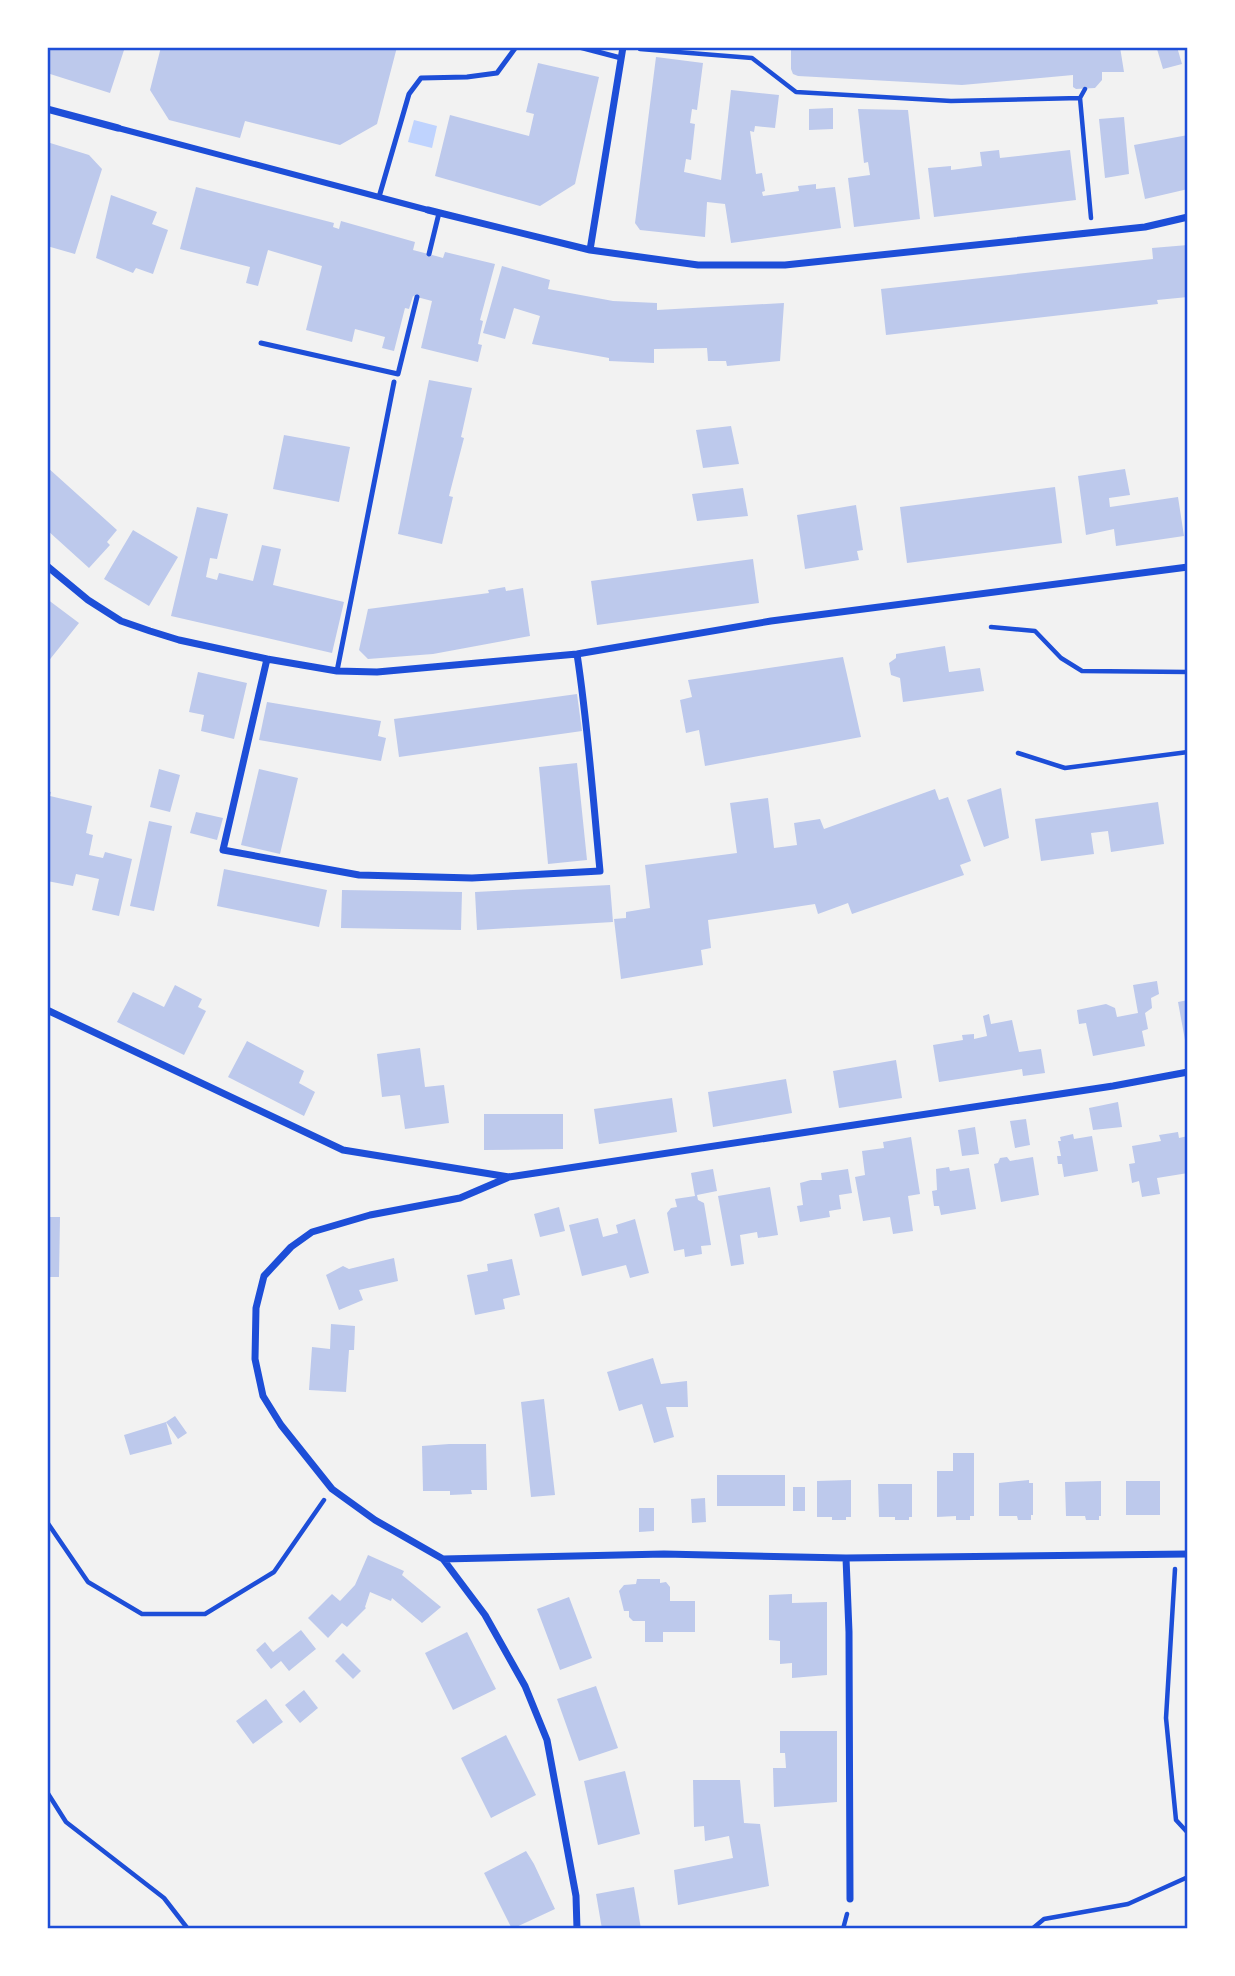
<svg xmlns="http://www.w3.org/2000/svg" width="1235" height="1976" viewBox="0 0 1235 1976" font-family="'Asap Condensed',sans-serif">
	<rect width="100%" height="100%" fill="#f2f2f2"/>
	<!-- water -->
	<path fill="#bfd3fe" d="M414 120 437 126 432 148 408 142Z"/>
	<!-- building -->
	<path fill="#bdc9ec" d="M47 47H125L110 93 47 73Z
		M161 47H397L377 124 340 145 245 121 240 138 169 120 150 90Z
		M791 47H1120L1124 72H1102V80L1095 88 1076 89 1073 87V75L962 85 798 76 793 74 791 69Z
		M1162 47H1177L1182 64 1163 69 1157 49Z
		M656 57 703 63 697 110 692 109 690 123 695 124 691 160 686 159 684 172 721 180 731 90 779 95 775 128 755 126 754 132 750 131 756 174 762 173 765 191 762 192 763 196 799 191 798 186 816 184V189L835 187 841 228 731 243 725 204 707 202 705 237 640 230 635 223Z
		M538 63 599 77 575 184 540 206 435 176 450 115 529 136 534 114 526 112Z
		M833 108V129L809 130V109Z
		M858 109 908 110 920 219 854 227 848 178 870 175 868 162 864 163Z
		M1124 117 1129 174 1105 178 1099 119Z
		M1188 135V189L1145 199 1134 145Z
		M47 142 89 155 102 169 75 254 47 246Z
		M999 150 1000 158 1070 150 1076 200 934 217 928 168 951 166V170L982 166 980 152Z
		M196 187 334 223 333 227 339 229 341 221 415 242 413 250 436 256 443 258 445 252 495 264 480 320 483 321 478 344 482 345 478 362 421 348 432 301 413 296 409 309 405 308 394 351 382 348 385 337 355 329 352 342 306 330 322 266 268 250 258 286 246 283 250 267 180 249Z
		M111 195 157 212 152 224 168 230 153 274 136 268 133 273 96 258Z
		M1188 245V297L1157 300 1158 304 886 335 881 289 1153 259 1152 248Z
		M502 266 550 280 548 289 613 301 657 303V310L784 303 780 361 727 366 726 361H708L707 348 654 349V363L609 361V358L532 344 540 316 514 308 505 339 483 333Z
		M429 380 472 388 461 437 464 438 449 496 453 497 442 544 398 534Z
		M731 426 739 464 703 468 696 430Z
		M284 435 350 447 339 502 273 489Z
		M47 467 117 530 107 542 110 545 89 568 47 530Z
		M1125 469 1130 495 1109 498 1110 507 1178 497 1184 536 1116 546 1114 529 1086 535 1078 476Z
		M1055 487 1062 543 907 563 900 507Z
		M743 488 748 516 697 521 692 494Z
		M856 505 863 550 857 551 859 560 805 569 797 515Z
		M197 507 228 514 217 559 210 558 206 577 217 580 219 573 253 581 262 545 281 549 273 585 344 602 332 653 171 616Z
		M133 530 178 557 149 606 104 579Z
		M753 559 759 603 597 625 591 581Z
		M505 587 506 591 523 588 530 636 433 654 368 659 359 650 368 609 489 593 488 590Z
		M47 599 79 623 47 663Z
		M945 646 949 672 980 668 984 691 903 702 900 678 891 675 889 663 896 658V654Z
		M843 657 861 737 705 766 699 730 686 733 680 700 692 697 688 680Z
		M198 672 247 683 234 739 201 731 204 715 189 712Z
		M577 694 582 731 399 757 394 719Z
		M267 702 381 721 378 736 386 738 381 761 259 740Z
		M577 763 587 860 548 864 539 767Z
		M159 769 180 775 170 812 150 807Z
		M259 769 298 778 280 854 241 845Z
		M1001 788 1009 838 984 847 967 800Z
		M935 789 939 800 948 797 971 861 960 865 964 875 852 914 848 903 818 914 815 904 708 920 711 948 701 950 703 965 621 979 614 919 626 918V912L650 908 645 865 737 853 730 803 768 798 774 848 797 845 794 823 820 819 824 829Z
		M47 791 51 792 50 796 92 806 86 833 93 835 89 855 103 858 105 852 132 859 119 916 92 910 99 879 76 874 73 886 47 881Z
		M1158 802 1164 844 1111 852 1108 831 1091 833 1094 854 1041 861 1035 819Z
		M196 812 223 818 217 840 190 833Z
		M149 821 172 826 154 911 130 906Z
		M224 869 327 890 319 927 217 906Z
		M610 885 613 922 477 930 475 892Z
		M342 890 462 892 461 930 341 928Z
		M1157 981 1159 994 1151 998 1152 1008 1145 1013 1148 1029 1142 1031 1145 1046 1093 1056 1086 1023 1079 1024 1077 1010 1106 1004 1115 1008 1117 1017 1138 1013 1133 985Z
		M175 985 202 999 198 1007 206 1011 184 1055 117 1022 133 992 164 1007Z
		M1188 1000V1039L1185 1040 1178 1002Z
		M989 1014 991 1024 1012 1020 1019 1052 1041 1049 1045 1073 1023 1076 1022 1069 939 1082 933 1045 963 1040 962 1035 974 1034V1039L987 1036 983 1016Z
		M247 1041 304 1071 299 1083 315 1092 304 1116 228 1077Z
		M420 1048 425 1087 444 1085 449 1123 405 1129 400 1095 382 1097 377 1054Z
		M896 1060 902 1098 839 1108 833 1071Z
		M786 1079 792 1113 713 1127 708 1092Z
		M672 1098 677 1132 599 1144 594 1109Z
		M1118 1102 1122 1127 1093 1130 1089 1108Z
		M484 1114H563V1149L484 1150Z
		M1026 1119 1030 1145 1015 1148 1010 1121Z
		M975 1127 979 1154 962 1156 958 1130Z
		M1178 1132 1179 1138 1188 1136V1173L1157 1178 1160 1194 1142 1197 1139 1181 1132 1183 1129 1164 1135 1163 1132 1146 1161 1141 1159 1135Z
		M1073 1134 1074 1139 1092 1136 1098 1171 1064 1177 1062 1164H1058L1057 1156H1061L1058 1141H1061L1060 1137Z
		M911 1137 920 1194 908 1196 913 1231 893 1234 890 1217 863 1221 855 1177 865 1175 862 1151 884 1148 883 1142Z
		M1007 1157 1010 1161 1033 1157 1039 1195 1001 1202 994 1164 998 1163 1000 1158Z
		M949 1167 950 1171 969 1168 976 1209 941 1215 939 1206H934L932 1191 937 1190 936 1169Z
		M713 1169 717 1191 697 1195 698 1200 704 1203 711 1245 701 1246 702 1254 685 1257 684 1249 674 1251 667 1213 671 1208 677 1207 675 1199 695 1196 691 1173Z
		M848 1169 852 1193 839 1195 841 1209 829 1211 830 1217 800 1222 797 1206 803 1205 800 1183 811 1180H822L821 1173Z
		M770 1187 778 1235 758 1238 757 1232 740 1235 744 1264 731 1266 718 1196Z
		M559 1207 565 1231 540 1237 534 1214Z
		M47 1217H60L59 1277H47Z
		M598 1218 603 1237 618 1233 616 1225 635 1219 649 1273 630 1278 626 1265 582 1276 569 1225Z
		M394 1258 398 1281 359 1290 363 1300 339 1310 326 1275 343 1266 349 1269Z
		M512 1259 520 1295 503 1299 505 1309 475 1315 467 1275 488 1271 487 1264Z
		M331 1324 355 1326 354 1350H349L346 1392 309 1390 312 1347 330 1349Z
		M653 1358 661 1384 687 1381 688 1407H666L674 1437 654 1443 642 1404 619 1411 607 1372Z
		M544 1399 555 1495 531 1497 521 1402Z
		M175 1416 187 1433 178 1439 166 1422Z
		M166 1422 172 1444 130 1455 124 1435Z
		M449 1444H486L487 1490H471L472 1494 450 1495V1491H423L422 1446Z
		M953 1453H974V1516H970V1520H956V1516L937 1517V1471H953Z
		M717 1475H785V1506H717Z
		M851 1480V1517H846V1520H832V1517H817V1481Z
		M1029 1480V1483H1033V1515H1031V1520H1018L1017 1516H999V1483Z
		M1101 1481V1516H1099V1520H1086L1085 1516H1066L1065 1482Z
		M1126 1481H1160V1515H1126Z
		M878 1484H912V1517H909V1520H895V1517H879Z
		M793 1487H805V1511H793Z
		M705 1498 706 1522 692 1523 691 1499Z
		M639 1508H654V1531L639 1532Z
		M368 1555 404 1571 402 1575 441 1607 422 1623 392 1598 391 1601 370 1592 365 1607 366 1608 347 1627 342 1623 328 1638 308 1618 332 1594 340 1601 355 1585Z
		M637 1579H660V1583L666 1582 670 1587V1601H695V1632H663V1642H645V1621H633L629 1617V1611H624L619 1591 624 1585 636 1584Z
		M792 1594V1603L827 1602V1675L792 1678V1663L780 1664V1641L769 1640V1595Z
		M569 1597 592 1658 560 1670 537 1609Z
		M301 1630 316 1649 289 1671 281 1661 271 1669 256 1650 265 1642 273 1652Z
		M467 1632 496 1689 453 1710 425 1653Z
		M343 1653 361 1671 353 1679 335 1661Z
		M596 1686 618 1748 579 1761 557 1699Z
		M304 1690 318 1708 300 1723 285 1705Z
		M266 1699 283 1722 253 1744 236 1721Z
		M780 1731H837V1802L774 1807 773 1768H786L785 1753H780Z
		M506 1735 536 1795 491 1818 461 1758Z
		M625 1771 640 1834 598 1845 584 1781Z
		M693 1780H740L744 1823 760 1824 769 1886 678 1905 674 1870 733 1858 729 1836 705 1841 704 1826 694 1827Z
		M526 1851 534 1864 555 1909 512 1929 484 1873Z
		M634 1887 641 1929H602L596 1894Z"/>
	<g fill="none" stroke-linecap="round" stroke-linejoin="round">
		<!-- path -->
		<path stroke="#1d4ed8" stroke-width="4.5" d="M640 49 752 58 796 92 951 101 1080 98 1091 218
			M1080 98 1085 89
			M991 627 1035 631 1061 658 1082 671 1188 672
			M1018 753 1065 768 1188 752
			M47 1522 88 1582 142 1614H205L274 1572 324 1500
			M1175 1569 1166 1718 1176 1820 1188 1833
			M47 1792 66 1822 164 1898 188 1929
			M843 1929 847 1914
			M1032 1929 1044 1919 1128 1904 1188 1877"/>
		<!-- service -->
		<path stroke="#1d4ed8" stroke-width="5" d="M579 47 621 58
			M379 197 409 94 421 78 467 77 497 73 516 47
			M429 254 439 213
			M261 343 398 374 417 297
			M337 671 394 382"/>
		<!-- pedestrian -->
		<path stroke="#1d4ed8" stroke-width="6" d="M118 128 428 210"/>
		<!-- minor -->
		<path stroke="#1d4ed8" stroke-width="7" d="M47 109 118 128
			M428 210 590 250 698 265H785L1145 227 1188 217
			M590 250 623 47
			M47 566 88 600 121 621 150 631 179 640 267 659 337 671 377 672 577 654 771 621 1188 567
			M267 659 223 850 359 875 472 878 600 871C593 798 588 726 577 654
			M47 1010 343 1150 509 1177 1113 1086 1188 1072
			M509 1177 460 1198 370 1215 312 1232 291 1247 264 1276 256 1308 255 1359 263 1396 281 1425 332 1489 375 1520 443 1559 664 1554 846 1558 1188 1554
			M846 1558 849 1632 850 1899
			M443 1559 485 1615 525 1686 547 1740 576 1896 577 1929"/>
	</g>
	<!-- border -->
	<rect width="1235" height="1976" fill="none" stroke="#ffffff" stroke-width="98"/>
	<rect x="49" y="49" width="1137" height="1878" fill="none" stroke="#1d4ed8" stroke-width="2.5"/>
</svg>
